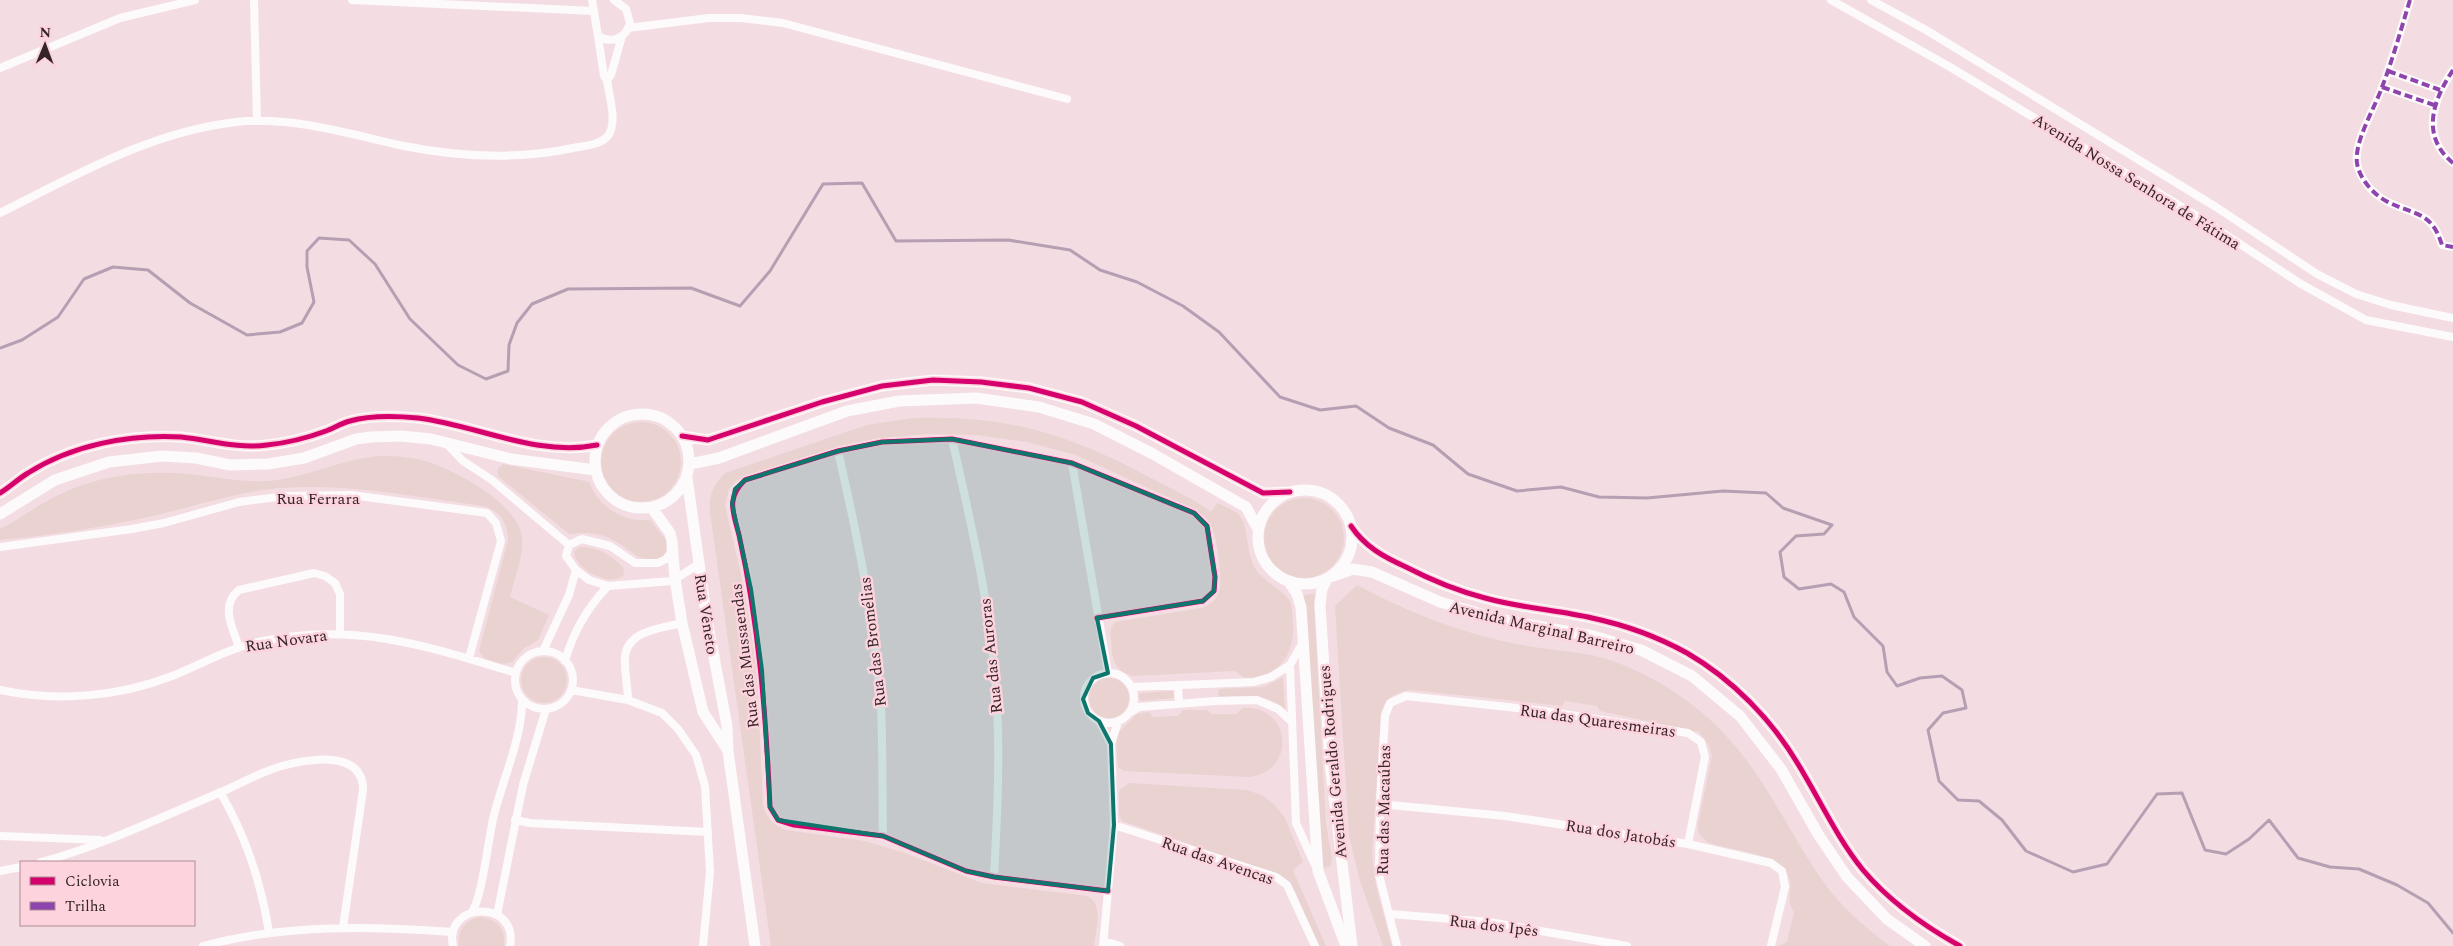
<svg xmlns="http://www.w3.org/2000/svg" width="2453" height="946" viewBox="0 0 2453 946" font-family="Spectral,serif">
	<rect width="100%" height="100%" fill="#f3dde2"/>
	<!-- green -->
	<path fill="#e9d2d0" d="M913 418C1009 415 1068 434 1151 478 1171 489 1193 498 1211 512L1217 503C1224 506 1232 509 1238 514 1249 523 1246 551 1254 567 1264 583 1284 590 1290 601 1293 607 1292 616 1293 623 1295 656 1278 677 1245 678L1234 671 1133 676C1114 671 1112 659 1111 641 1110 633 1110 628 1115 622L1202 608C1210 605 1216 600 1219 592 1223 579 1217 535 1210 524 1206 518 1201 514 1196 510L1076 455 1027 442 977 435 926 434 873 439 839 447 737 480 729 489 725 505 745 592 757 673 763 804C766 817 773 826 786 830L865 841 905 853 982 883 1087 896C1105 904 1095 931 1094 946H771L710 512C708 496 714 484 725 473L867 425Z
		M601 462a40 40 0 1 1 80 0a40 40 0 1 1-80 0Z
		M382 456C398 456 413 457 428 462 457 471 518 504 522 537 524 556 514 579 510 597L549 615 538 640 523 649 512 662 503 664 485 659 479 651 508 540C508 522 500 511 483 506 417 497 350 483 283 488 239 491 199 505 157 515 105 527 53 535 0 540V529C17 521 32 509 49 500 86 479 131 471 173 473 205 474 236 483 268 481 308 478 342 458 382 456Z
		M503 464 589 482C600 508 622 522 650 520L666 540V554L660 560C635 561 635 552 615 541 601 533 586 532 569 534L499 477 497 470Z
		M1264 538a40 40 0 1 1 80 0a40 40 0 1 1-80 0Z
		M579 547C597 546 611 555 623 567L624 575C610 588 575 569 574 552Z
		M1357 585C1400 608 1445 627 1494 639 1527 648 1559 649 1591 655 1628 663 1666 684 1695 707 1757 756 1778 815 1820 877 1838 904 1864 927 1890 946H1779L1787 942 1794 912C1784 896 1795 889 1788 875 1778 852 1729 851 1707 842L1699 834 1698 825 1712 756 1709 745 1699 732 1600 711 1597 706 1565 701 1563 706 1411 690C1396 691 1386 698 1381 712L1372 855 1376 886 1392 946H1383L1360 881 1349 836 1335 606Z
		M1315 594 1314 603 1326 823 1332 859 1330 866 1325 868 1323 867 1302 595Z
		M521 680a23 23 0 1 1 46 0a23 23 0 1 1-46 0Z
		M1283 677 1285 709C1266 693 1243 696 1220 697L1218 694 1219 689 1264 687Z
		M1089 698a20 20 0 1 1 40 0a20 20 0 1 1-40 0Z
		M1173 691 1174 698 1141 701 1138 697 1141 693Z
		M1242 708C1291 704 1298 771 1249 777L1124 771 1118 767 1116 740 1118 733 1137 714 1149 712 1153 717 1178 716 1183 710H1207L1212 714H1237Z
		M1129 783 1246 790 1262 795 1275 805 1285 818 1303 862 1293 870 1326 946H1318L1295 891 1280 875 1122 821 1119 815V791Z
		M480 917C497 919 506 929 504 946H459C457 930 465 920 480 917Z"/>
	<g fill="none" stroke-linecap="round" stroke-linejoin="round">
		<!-- stream -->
		<path stroke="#b69fb2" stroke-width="3" d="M0 348 22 340 58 317 84 279 113 267 148 270 190 303 247 335 280 332 302 323 314 302 307 267V251L319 238 349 240 375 264 410 319 458 365 486 379 508 371 509 345 517 323 532 304 568 289 691 288 740 306 770 271 823 184 862 183 896 241 1008 240 1070 250 1100 270 1137 282 1183 306 1219 332 1280 397 1320 410 1356 406 1389 428 1433 445 1468 474 1517 491 1561 487 1599 497 1647 498 1723 491 1766 493 1783 508 1832 525 1824 534 1796 536 1780 552 1784 577 1799 589 1831 584 1844 592 1854 617 1883 646 1887 672 1897 686 1920 678 1942 676 1962 690 1966 708 1943 713 1928 730 1939 781 1958 800 1979 801 2002 820 2026 851 2073 872 2107 864 2157 794 2182 793 2205 850 2226 854 2249 839 2269 820 2298 858 2330 867 2359 869 2397 885 2428 903 2453 933"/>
		<!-- street -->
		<path stroke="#fdfafb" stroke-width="8" d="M254 0 257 121
			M352 0 594 11
			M592 0 598 36C611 44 626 39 630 23L626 9 614 0
			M1831 0 1950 67 2205 221 2301 284 2366 320 2453 337
			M1871 0 1926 30 2216 207 2317 274 2356 294 2391 305 2453 318
			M2410 0C2401 29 2393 59 2382 87 2375 108 2354 141 2357 163 2359 178 2373 194 2386 201 2415 216 2431 210 2442 245L2453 247
			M628 28 709 18H741L783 23 1067 99
			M0 68 120 18 195 0
			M2453 70C2433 100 2420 136 2453 163
			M2388 71 2440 90
			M607 80 611 75 622 36
			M2382 87 2434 105
			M0 213C76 175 150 132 236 122 292 116 349 134 404 146 459 157 517 160 573 148 584 146 600 145 608 136 618 122 609 96 607 80L604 76 598 36
			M952 439C972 527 993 617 997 707 1000 764 997 820 994 877
			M447 444 463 461 492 480 569 545
			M838 451C857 535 875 620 881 707 883 750 882 793 883 836
			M1072 463 1108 673
			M0 547 132 529 164 523 239 502 286 496 351 495 487 513 496 523 501 541 469 658
			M672 551 666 559 658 563H635L610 546 582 539 569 545 566 556 576 570 589 580 608 586 672 581 699 564
			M1097 618 1203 601 1214 591 1215 577 1207 526 1194 513 1072 463 952 439 882 442 838 451 745 480C726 498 733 512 739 535 759 625 766 715 770 807L778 820 794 825 883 836 966 871 994 877 1108 891
			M1303 642 1290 665 1296 823 1315 865
			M239 647C232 627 220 605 239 590L314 573 325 576 335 583 340 594V633
			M543 651 569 595 576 570
			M515 680a29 29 0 1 1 58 0a29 29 0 1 1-58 0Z
			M565 661C573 632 587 608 608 586
			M1084 698a25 25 0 1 1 50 0a25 25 0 1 1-50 0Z
			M1178 685 1179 703
			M1132 687 1254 682 1271 677 1290 665
			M0 690C55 702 119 697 172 676 202 664 231 647 263 641 356 622 428 646 516 673
			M571 690 628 700 662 713 678 729 696 755 705 786 710 872 703 946
			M628 700C628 688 625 676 625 664 622 631 658 629 682 623
			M1129 713 1139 707 1215 701 1257 700 1278 709 1292 722
			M1099 721 1111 744
			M220 792C246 836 261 882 269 932
			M1380 804 1505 816 1688 844 1771 863 1782 871 1785 887 1771 946
			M515 820 530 823 708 832
			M1114 825 1276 877 1287 885 1315 946
			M0 836 100 840
			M41 862C102 846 161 817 219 793 240 784 260 772 282 766 308 759 363 749 363 790L343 927
			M0 871 21 867
			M472 912C483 894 488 839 494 815 503 779 523 735 522 699
			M1390 914 1489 922 1627 946
			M497 915 523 785 546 709
			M1104 941 1120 946
			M203 946C285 924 369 926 453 932
			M453 946C443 901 519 899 510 946
			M1103 946 1114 825 1111 744 1118 722
			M1397 946 1379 875 1380 804 1385 716 1390 703 1406 696 1544 711 1688 733 1701 742 1705 757 1688 844"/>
		<!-- secondary -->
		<path stroke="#fdfafb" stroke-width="11" d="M595 461a47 47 0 1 1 94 0a47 47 0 1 1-94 0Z
			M682 436 708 440 822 402 882 386 933 380 981 382 1029 388 1082 402 1136 426 1263 493 1290 492
			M690 464 719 458 847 411 899 401 976 398 1039 407 1094 424 1153 454 1246 507 1258 529
			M687 478 707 620 727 726 728 751 755 946
			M1258 537a47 47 0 1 1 94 0a47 47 0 1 1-94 0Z
			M0 493C10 487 18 479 28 473 72 445 129 434 181 437 211 440 236 449 267 445 287 443 307 438 326 431 334 428 342 423 350 421 371 415 397 416 418 418 477 425 536 457 597 445
			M652 508 670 533 672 541 675 579 682 623 703 712 727 749
			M0 514 55 480 109 462 162 456 196 458 230 465 268 464 304 458 356 439 371 437 401 436 431 439 511 459 595 470
			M1351 526C1365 547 1384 557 1406 567 1431 580 1458 591 1485 598 1521 608 1557 610 1592 618 1625 625 1658 637 1687 653 1732 679 1772 720 1798 764 1820 800 1837 838 1863 870 1890 902 1924 926 1960 946
			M1333 576 1353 569 1372 572 1440 602 1498 619 1593 636 1641 650 1692 676 1740 716 1781 769 1818 834 1847 877 1887 919 1925 946
			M1327 579 1322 589 1320 605 1330 763 1352 946
			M1289 582 1297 594 1301 607 1318 871 1346 946"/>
		<!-- quiet -->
		<path stroke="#8e44ad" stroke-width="4" stroke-dasharray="8 4" stroke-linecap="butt" d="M2410 0C2401 29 2393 59 2382 87 2375 108 2354 141 2357 163 2359 178 2373 194 2386 201 2415 216 2431 210 2442 245L2453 247
			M2453 70C2433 100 2420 136 2453 163
			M2388 71 2440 90
			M2382 87 2434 105"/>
		<!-- cycleway casing -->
		<g stroke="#fdd3dd" stroke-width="8">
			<path id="cycleway" d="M682 436 708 440 822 402 882 386 933 380 981 382 1029 388 1082 402 1136 426 1263 493 1290 492
				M0 493C10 487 18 479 28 473 72 445 129 434 181 437 211 440 236 449 267 445 287 443 307 438 326 431 334 428 342 423 350 421 371 415 397 416 418 418 477 425 536 457 597 445
				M1351 526C1365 547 1384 557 1406 567 1431 580 1458 591 1485 598 1521 608 1557 610 1592 618 1625 625 1658 637 1687 653 1732 679 1772 720 1798 764 1820 800 1837 838 1863 870 1890 902 1924 926 1960 946
				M1097 618 1203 601 1214 591 1215 577 1207 526 1194 513 1072 463 952 439 882 442 838 451 745 480C726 498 733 512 739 535 759 625 766 715 770 807L778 820 794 825 883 836 966 871 994 877 1108 891"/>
		</g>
		<!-- cycleway -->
		<use href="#cycleway" stroke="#d6006c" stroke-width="5"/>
	</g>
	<!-- marked area -->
	<path fill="#0f766e" fill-opacity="0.2" stroke="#0f766e" stroke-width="4" stroke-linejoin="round" d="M952 439 1072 463 1194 513 1207 526 1215 577 1214 591 1203 601 1097 618 1108 673 1093 678 1083 699 1088 713 1099 721 1111 744 1114 825 1108 891 994 877 966 871 883 836 778 820 770 807 762 670 751 589 732 504 735 489 745 480 838 451 882 442Z"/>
	<g text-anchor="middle" stroke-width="5" stroke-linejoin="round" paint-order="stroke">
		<!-- street labels -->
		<g font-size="16" fill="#342428" stroke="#fdd3dd">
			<text transform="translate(2137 181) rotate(32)" y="6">Avenida Nossa Senhora de Fátima</text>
			<text x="318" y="504">Rua Ferrara</text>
			<text transform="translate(707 614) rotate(81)" y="6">Rua Vêneto</text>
			<text transform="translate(1542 627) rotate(13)" y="6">Avenida Marginal Barreiro</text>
			<text transform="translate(286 640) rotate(-8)" y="6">Rua Novara</text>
			<text transform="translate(872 642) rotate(-97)" y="6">Rua das Bromélias</text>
			<text transform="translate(744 656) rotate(-97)" y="6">Rua das Mussaendas</text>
			<text transform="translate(990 656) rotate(-96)" y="6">Rua das Auroras</text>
			<text transform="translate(1598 720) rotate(8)" y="6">Rua das Quaresmeiras</text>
			<text transform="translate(1332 762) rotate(-95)" y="6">Avenida Geraldo Rodrigues</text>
			<text transform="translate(1383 810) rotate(-89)" y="6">Rua das Macaúbas</text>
			<text transform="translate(1621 833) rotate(9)" y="6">Rua dos Jatobás</text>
			<text transform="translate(1218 860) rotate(19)" y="6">Rua das Avencas</text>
			<text transform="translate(1494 925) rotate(7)" y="6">Rua dos Ipês</text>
		</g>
	</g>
	<!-- legend -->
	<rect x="20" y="861" width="175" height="65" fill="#fdd3dd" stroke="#ad8d95"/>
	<rect x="30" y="877" width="25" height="8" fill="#d6006c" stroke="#ad8d95"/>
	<text x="65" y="886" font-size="15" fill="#342428">Ciclovia</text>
	<rect x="30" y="902" width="25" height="8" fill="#8e44ad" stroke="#ad8d95"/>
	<text x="65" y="911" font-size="15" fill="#342428">Trilha</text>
	<!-- north arrow -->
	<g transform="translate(45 45) rotate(1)" stroke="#fdd3dd" stroke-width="4" paint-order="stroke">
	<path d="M0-4L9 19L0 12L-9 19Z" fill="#342428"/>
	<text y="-8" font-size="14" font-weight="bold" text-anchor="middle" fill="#342428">N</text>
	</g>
</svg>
